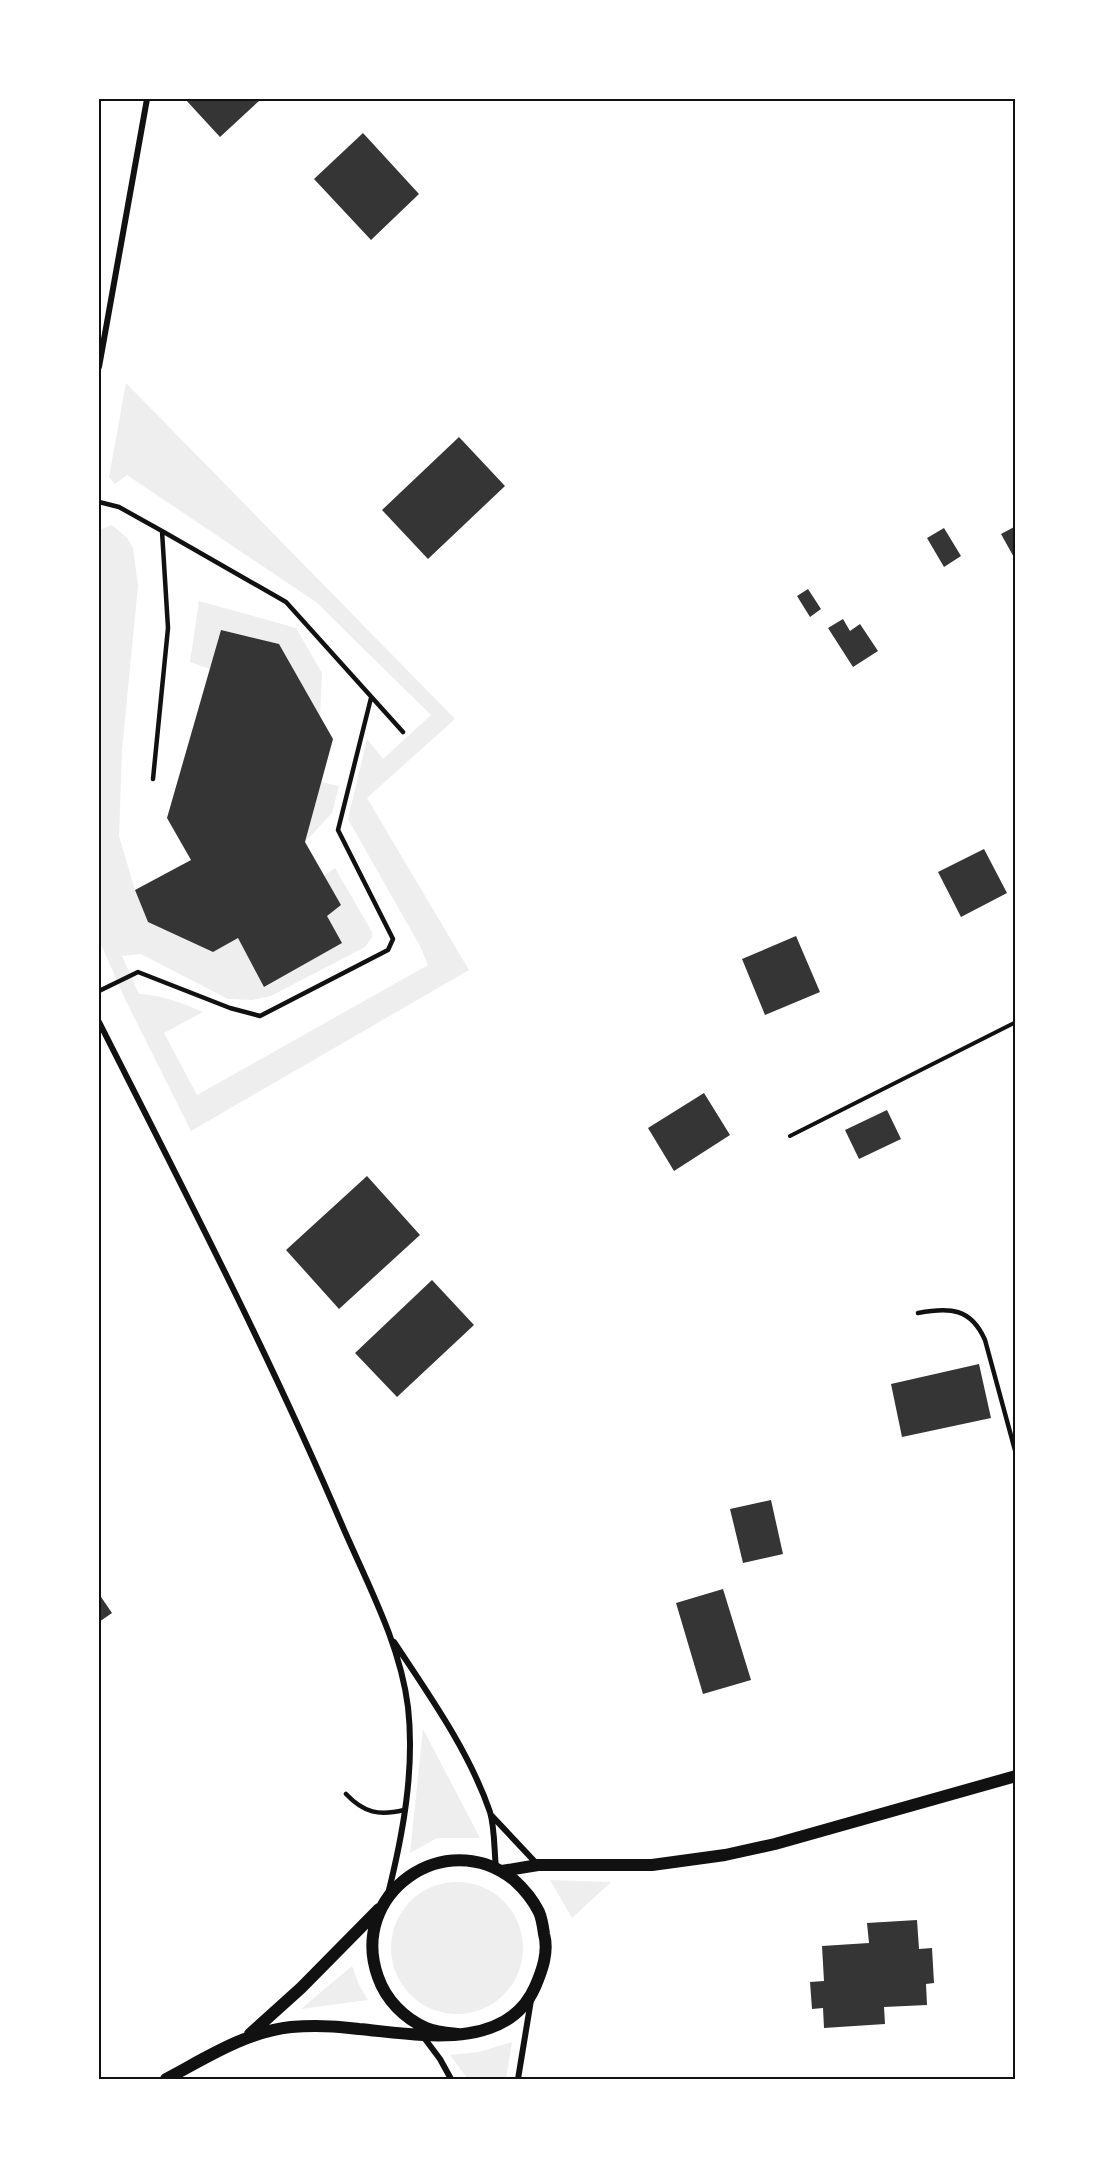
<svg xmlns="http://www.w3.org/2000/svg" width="1115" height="2178" viewBox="0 0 1115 2178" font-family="'PT Sans',sans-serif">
	<rect width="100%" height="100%" fill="#fff"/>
	<!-- green -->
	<path fill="#eee" d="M126 383 455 719 367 798 469 970 191 1131 126 1001 99 940V530L112 525 127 538 133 548 138 586 122 750 119 836 135 890 148 922 213 952 238 938 265 987 341 943 327 916 324 876 335 868 372 932V937L365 947 271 996 252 1000 228 999 141 954 122 956 139 994C162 995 182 1003 203 1012L164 1033 197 1095 428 965 420 946 348 819 367 739 383 759 431 715 316 602 127 475 115 484 109 477Z
		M199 601 296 628 322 673 320 716 279 644 221 630 210 669 190 662Z
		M321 782 339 786 332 813 305 842Z
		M423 1729 480 1838H437L410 1853Z
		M550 1880 611 1882 572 1918Z
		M391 1948a66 66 0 1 1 132 0a66 66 0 1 1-132 0Z
		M352 1966 359 1985 368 2000 301 2009Z
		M512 2042 506 2079H468L450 2055 479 2052Z"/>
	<!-- building -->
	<path fill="#353535" d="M185 99H261L220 137Z
		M363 133 419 194 371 240 314 179Z
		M459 437 505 486 428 559 382 510Z
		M1016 526V561L1001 534Z
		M944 528 961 556 944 567 927 538Z
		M808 589 821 609 810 617 797 596Z
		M843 619 850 631 860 624 878 651 853 667 828 628Z
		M221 630 279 644 333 739 305 842 341 905 327 916 342 943 264 987 238 938 213 952 148 922 135 890 191 860 167 818Z
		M984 849 1007 893 961 917 938 872Z
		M796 936 820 992 765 1015 742 959Z
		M704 1093 730 1135 674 1171 648 1128Z
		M887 1110 901 1139 859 1159 845 1130Z
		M367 1176 420 1235 339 1309 286 1250Z
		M432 1280 474 1325 397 1397 355 1353Z
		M979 1364 991 1418 902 1437 891 1384Z
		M771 1500 783 1554 743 1563 730 1509Z
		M723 1589 751 1680 703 1694 676 1603Z
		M99 1594 112 1613 99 1622Z
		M917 1920 919 1949 932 1948 934 1983 926 1984 927 2005 884 2007 885 2024 824 2028 823 2008 812 2009 810 1982 824 1981 822 1946 869 1943 867 1923Z"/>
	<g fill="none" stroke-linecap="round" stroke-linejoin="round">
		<!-- path -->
		<path stroke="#111" stroke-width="4" d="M790 1136 1016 1022"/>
		<!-- service -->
		<path stroke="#111" stroke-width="4.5" d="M99 502 119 507 162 531 168 628 153 779
			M162 531 286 602 403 732
			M99 991 138 972 230 1008 260 1016 388 950 393 939 338 830 371 698
			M918 1313C950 1307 971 1308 985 1340L1016 1454
			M346 1794C364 1813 379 1816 404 1810"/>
		<!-- minor -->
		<path stroke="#111" stroke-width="6" d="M99 367 147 99
			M99 1022C183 1188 269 1354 342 1525 367 1583 400 1643 408 1707 415 1769 403 1834 388 1894
			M394 1642C429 1695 469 1751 490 1812 495 1829 494 1850 496 1868
			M491 1815 538 1865
			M422 2035 440 2059 451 2079
			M518 2079 531 2000"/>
		<!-- secondary -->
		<path stroke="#111" stroke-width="12" d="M502 1871 538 1865H652L725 1855 775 1844 1016 1776
			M250 2034 301 1988 379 1909
			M166 2079C206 2058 245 2032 291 2027 314 2025 337 2026 359 2029 415 2034 506 2053 535 1987 542 1971 549 1952 544 1934 543 1927 542 1919 539 1912 533 1900 524 1889 514 1880 445 1825 348 1894 378 1977 386 2000 404 2018 426 2028 435 2032 448 2033 458 2034"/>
	</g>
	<!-- border -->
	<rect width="1115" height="2178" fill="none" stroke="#ffffff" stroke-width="201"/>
	<rect x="100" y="100" width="914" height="1978" fill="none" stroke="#111" stroke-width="2"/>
</svg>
